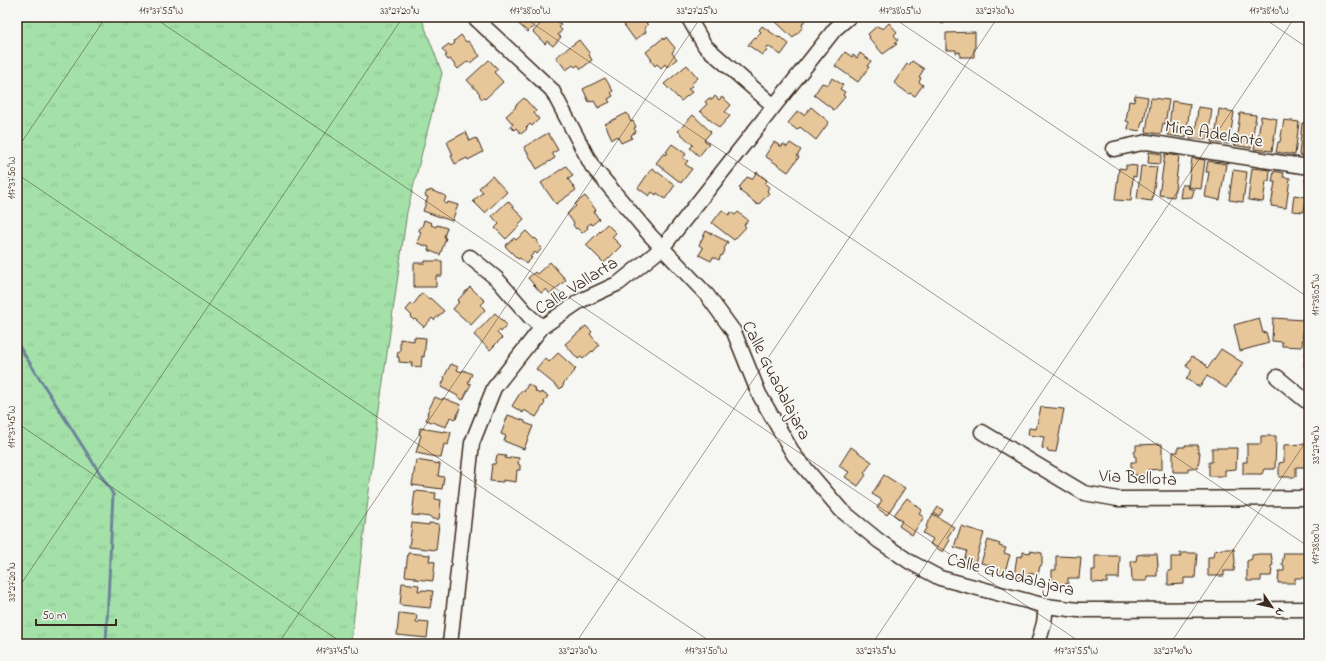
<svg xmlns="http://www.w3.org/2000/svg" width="1326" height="661" viewBox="0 0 1326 661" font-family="'Indie Flower',sans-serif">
	<defs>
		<pattern id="grass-tufts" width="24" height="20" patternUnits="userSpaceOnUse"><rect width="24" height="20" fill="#a3e1a9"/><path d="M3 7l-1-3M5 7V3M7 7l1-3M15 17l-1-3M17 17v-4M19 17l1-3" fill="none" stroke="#8dc191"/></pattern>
	</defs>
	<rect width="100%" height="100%" fill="#f6f6f2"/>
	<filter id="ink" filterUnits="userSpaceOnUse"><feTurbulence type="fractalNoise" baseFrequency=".025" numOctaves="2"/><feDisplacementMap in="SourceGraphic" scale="8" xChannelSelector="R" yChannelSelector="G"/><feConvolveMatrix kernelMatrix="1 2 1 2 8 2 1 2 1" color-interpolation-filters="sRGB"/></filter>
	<g filter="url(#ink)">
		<!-- grass -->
		<path fill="url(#grass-tufts)" stroke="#6f8664" d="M17 17H421L442 73 407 212 378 417 351 641 352 644H17Z"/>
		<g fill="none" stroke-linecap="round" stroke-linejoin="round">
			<!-- stream -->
			<path stroke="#6d8499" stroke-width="3" d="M17 343 113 494 106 644"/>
		</g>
		<!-- building -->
		<path fill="#e7c79a" stroke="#3b2a1e" d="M518 17H542L532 29 531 28 528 32 515 21Z
			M546 17H549L554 21 555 20 561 25 559 27 562 30 558 35 561 37 553 46 547 41 545 44 533 32Z
			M624 17H653L654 18 646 23 648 25 644 28 646 32 635 40 620 19Z
			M777 17H805L806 18 802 25 803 27 793 38 774 20Z
			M938 17H956L942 24Z
			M889 23 897 32 894 35 898 40 895 43 897 44 883 54 869 38 870 37 868 34 877 26 883 29Z
			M762 26 779 38 780 37 789 44 781 55 768 46 766 49 767 51 762 55 748 45 755 37 756 38 759 34 761 32 759 30Z
			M975 32V50H974V57H960V52L956 53V50H946V33Z
			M461 35 466 42 468 41 480 56 470 63 468 61 458 69 450 59 448 60 445 56 447 55 442 49 449 44 451 46 455 43 454 41Z
			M666 37 675 48 672 53 677 59 667 67 665 64 661 68 657 64 655 66 651 61 652 60 646 52 663 38 664 40Z
			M579 40 590 54 589 55 592 60 581 69 578 65 575 67 573 65 566 70 556 57Z
			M845 52 852 57 853 55 857 58 860 53 871 61 867 66 869 67 858 82 835 66Z
			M489 60 498 69 494 72 503 82 485 99 484 98 482 99 479 95 480 94 467 80Z
			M912 61 924 69 919 77 921 78 919 82 923 85 915 96 910 93 909 94 894 83 907 64 909 65Z
			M687 65 698 78 691 84 692 86 688 89 692 92 681 101 664 84Z
			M605 78 613 91 611 92 613 96 608 99 610 102 598 108 594 101 592 102 591 101 589 102 583 89Z
			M832 78 843 85 840 89 845 92 843 95 845 97 834 110 814 95 822 83 828 85Z
			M1135 95 1148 97 1144 121H1142L1140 131 1128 129 1129 122 1126 121 1129 101 1134 102Z
			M715 96 719 100 722 97 731 105 725 112 730 116 719 128 700 111 707 104 705 102 709 98 712 100Z
			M524 98 536 111 534 113 539 119 532 126 530 124 526 128 527 129 521 134 516 128 514 130 510 126 513 124 506 116 516 107 515 106Z
			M1151 98 1169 100 1165 124 1163 123 1161 134 1146 132Z
			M1172 101 1190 104 1186 138 1168 135Z
			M811 107 829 122 816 140 800 127 797 130 788 123 798 111 804 115Z
			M1198 107 1212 109 1208 139H1190L1191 128H1196Z
			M1219 109 1234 112 1229 144 1211 142 1212 131H1216Z
			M627 113 631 122 633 121 636 127 634 128 636 132 631 135 632 138 621 143 617 136 612 139 605 124Z
			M1240 113 1256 115 1251 148 1233 145 1234 134 1237 135Z
			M693 115 711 132 704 140 709 144 699 156 690 148 693 145 678 131Z
			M1261 116 1277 119 1272 151 1254 149 1256 138H1258Z
			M1284 120 1299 122 1295 155 1276 152 1278 142H1280Z
			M1302 123H1309V157L1299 155Z
			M466 132 470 141 476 138 483 152 468 160 467 158 455 164 451 156 453 155 447 142Z
			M548 133 558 150 552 153 555 158 537 169 524 147Z
			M774 142 782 147 783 144 787 147 790 143 801 150 797 156 799 157 788 172 765 156Z
			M672 144 686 154 683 158 688 161 685 164 692 169 681 183 656 163 664 153 666 155 668 153 666 152Z
			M1149 152 1162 154 1160 164 1148 163Z
			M1165 154 1179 156 1174 197 1159 195Z
			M1192 158 1205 160 1201 189 1188 187Z
			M1208 161 1226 164 1220 200 1205 197 1209 172H1206Z
			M1126 165 1137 166 1136 177 1133 176 1131 201 1115 200 1119 168 1126 169Z
			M566 166 573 176 568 179 576 190 556 204 541 183Z
			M1141 166 1157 167 1152 201 1137 199Z
			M652 168 675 185 665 199 657 193 656 195 652 192 649 196 638 188Z
			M1252 168 1270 170 1269 181H1266L1263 202 1248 200Z
			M1233 170 1247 172 1243 202 1229 200Z
			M1274 171 1284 173 1283 177 1290 178 1286 208 1271 206 1275 182H1272Z
			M757 172 767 180 765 184 769 187 767 191 769 193 758 205 740 191 741 190 739 188 747 177 752 179Z
			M492 176 507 192 485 213 473 201 483 192 479 188Z
			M1309 178V212H1308L1305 179Z
			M1182 185H1188L1187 188 1194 190 1192 197 1180 198Z
			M430 190 446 196 444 203 447 204 448 202 458 205 452 221 423 211 428 197 425 196 427 191 429 192Z
			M1294 195 1306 197 1304 212 1292 211Z
			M585 196 596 210 594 212 599 219 592 225 591 223 587 226 588 228 582 233 577 228 576 229 573 225 574 223 567 214 576 206 575 204Z
			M508 201 524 219 518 225 519 226 506 239 495 228 499 224 492 216Z
			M722 210 729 215 731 212 735 215 738 212 748 220 744 225 746 227 734 240 712 223Z
			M424 220 432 223 431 225 436 227 437 225 447 228 444 237 446 238 440 255 428 250 429 247 417 243 421 232 419 231 420 227H422Z
			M607 224 616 233 612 237 621 246 604 263 586 245Z
			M526 231 534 239 535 238 538 241 537 243 542 248 537 254 535 252 530 257 532 258 526 264 520 258 518 259 505 246 514 238 516 240Z
			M706 231 728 242 724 249 725 250 722 256 721 255 719 260 713 257 711 261 699 255 703 248 699 245Z
			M425 261H442V276H436V287H414V263H425Z
			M550 262 566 280 550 294 546 289 541 293 528 278 535 272 537 274Z
			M470 287 485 301 481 305 485 310 471 325 453 309 459 302 457 301Z
			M422 293 429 299 430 298 444 311 434 320 432 318 424 327 415 319 414 320 410 317 412 316 406 310 411 304 413 305Z
			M495 313 507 325 501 332 499 330 497 333 502 338 490 350 474 335Z
			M1259 318 1263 333 1266 332 1269 343 1240 351 1234 325Z
			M1273 318 1304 320 1302 347 1282 346V342L1272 341Z
			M586 326 592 332 590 334 599 345 593 352 592 351 583 359 581 357 578 359 565 344Z
			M414 337 426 338 424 357 422 356 421 367 411 366 412 363 399 362V357H397L398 352H400V339L414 341Z
			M1306 346H1309V367L1304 366Z
			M1221 349 1243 363 1226 388 1207 376 1200 387 1186 379 1192 370 1186 366 1192 356 1206 365V366L1208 368Z
			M558 353 576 369 574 370 575 371 563 384 564 385 560 389 536 369 545 358 549 362Z
			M451 364 458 367 457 370 462 372 463 370 472 374 468 383 471 384 463 400 458 397V396L441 387 445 378 444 377Z
			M528 384 536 389 535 391 540 394 541 392 548 396 544 402 545 403 536 417 524 410 523 413 512 406 522 390 524 392Z
			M435 397 442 400 443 398 461 405 456 419 450 417 446 427 426 420 428 413H427Z
			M1041 407 1064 409 1056 452 1047 451 1048 449 1042 448 1044 437 1028 435 1029 428 1036 429Z
			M508 415 525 421V423L533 426 524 449 504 441 506 436 501 434Z
			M420 428 444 432V431L451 432 448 445 444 444 441 458 416 453 421 435 419 434Z
			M1261 436H1276L1275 469H1264L1262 474H1243V462H1247V444H1261Z
			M1162 444V469L1147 470V475H1131V462H1136V457L1134 456V452L1136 451V445Z
			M1308 444V467H1296V477H1279V463L1284 462V445Z
			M1185 445H1198V452H1200L1198 468H1188V472H1173V452H1178V447H1185Z
			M851 447 872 462 864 473 866 475 858 486 845 477 849 472 839 466Z
			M1212 448H1237L1236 469 1225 470V476H1209V462H1212Z
			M497 455 506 456 505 458 510 459 511 457 519 458 518 464 520 465V470H517L516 482 503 480V482L490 481 492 464H495Z
			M416 460 440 464 438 476 444 477 442 489 412 485Z
			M884 475 905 488 887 515 877 508 882 500 872 494Z
			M415 491 436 493 435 499 441 500 439 519H432V517L412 515Z
			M907 498 922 510 919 514 924 517 912 535 899 526 902 521 894 515Z
			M938 507 943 510 939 516 934 513Z
			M933 514 954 527 947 538 950 540 943 552 930 544 933 539 923 533 927 527 926 526Z
			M412 523 429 525V523L439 524 436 550 409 547Z
			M961 526 984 533 975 563 964 560 967 551 954 547Z
			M988 540 1000 544 999 546 1006 548 1004 553 1010 555 1004 574 989 570 990 565 981 563Z
			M1221 549H1234L1235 561 1234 571H1224V576H1208V557H1213L1214 551 1221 550Z
			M1030 551 1042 553V565L1040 566 1038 575 1029 573 1028 579 1014 576 1017 556 1021 557V556H1023V552L1030 553Z
			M408 553 430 555 429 561 435 562 433 581 415 579V577L405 576Z
			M1180 553H1197L1195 578H1184V584L1168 585V571H1171V557H1181Z
			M1284 553H1309V578H1295V583H1278L1279 571H1284V565H1282Z
			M1144 554H1157L1158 566 1157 567V576H1147V581H1132L1131 561H1136L1137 555Z
			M1259 554H1271L1273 565 1271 566V569H1272L1271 576H1261V581H1247V561L1252 559V555Z
			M1056 556 1081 557 1079 578H1068V584L1052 583V570H1056Z
			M1095 556H1120L1119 578H1107V583L1092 582V570H1095Z
			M402 583 419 585 418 591H422V590L433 591 430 608 400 605Z
			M399 613 417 615 416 623H418L419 621 429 622 427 638 397 635Z"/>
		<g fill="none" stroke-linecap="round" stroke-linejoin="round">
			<!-- minor casing -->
			<g stroke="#3b2a1e" stroke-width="17">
				<path id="minor" d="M474 17 552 90 592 166 650 235 707 295 734 332 759 394 794 455 841 510 879 541 910 562 940 578 1046 606 1078 610 1309 609
					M688 17 705 46 774 106
					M1114 149 1147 142 1309 167
					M470 257 497 279 530 317 542 327
					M1277 377 1305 400 1309 402
					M982 432 1084 493 1118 499 1309 498
					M450 644 472 443 494 388 542 327 580 301 619 283 662 248 835 29 849 17
					M1038 644 1044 623 1046 606"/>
			</g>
			<!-- minor -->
			<use href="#minor" stroke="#f6f6f2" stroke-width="14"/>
		</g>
	</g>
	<!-- ticks -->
	<path fill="none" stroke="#3b2a1e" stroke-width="1" stroke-opacity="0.45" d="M153 17 1083 644M523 17 1309 547M892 17 1309 298M1262 17 1309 49M17 149 106 17M17 174 714 644M17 423 344 644M17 590 403 17M278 644 701 17M575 644 998 17M872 644 1295 17M1170 644 1309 437"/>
	<g text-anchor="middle" stroke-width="3.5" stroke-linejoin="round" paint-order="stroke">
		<!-- street labels -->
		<g font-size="18" fill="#3b2a1e" stroke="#f6f6f2">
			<text transform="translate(1214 133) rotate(9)" y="6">Mira Adelante</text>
			<text transform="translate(576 285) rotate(-32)" y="6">Calle Vallarta</text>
			<text transform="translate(777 380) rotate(63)" y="6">Calle Guadalajara</text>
			<text transform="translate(1138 477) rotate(3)" y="6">Via Bellota</text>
			<text transform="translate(1011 574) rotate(14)" y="6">Calle Guadalajara</text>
		</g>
	</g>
	<!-- margin -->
	<rect width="1326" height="661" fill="none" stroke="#f6f6f2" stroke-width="44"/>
	<!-- north arrow -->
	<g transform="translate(1272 607) rotate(124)" stroke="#f6f6f2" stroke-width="3" paint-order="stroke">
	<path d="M0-3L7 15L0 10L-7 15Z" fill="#3b2a1e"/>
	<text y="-6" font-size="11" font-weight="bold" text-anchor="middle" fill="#3b2a1e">N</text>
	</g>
	<!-- scale -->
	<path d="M36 619v6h80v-6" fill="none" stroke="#3b2a1e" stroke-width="2"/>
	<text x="42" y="619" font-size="12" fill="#3b2a1e" stroke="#f6f6f2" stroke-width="3" paint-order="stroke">50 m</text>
	<rect x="22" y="22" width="1282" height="617" fill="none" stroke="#3b2a1e" stroke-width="1.5"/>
	<g font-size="10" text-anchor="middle" fill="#3b2a1e">
		<text x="161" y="14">117°37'55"W</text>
		<text x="400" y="14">33°27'20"N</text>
		<text x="530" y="14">117°38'00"W</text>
		<text x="697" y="14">33°27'25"N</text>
		<text x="900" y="14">117°38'05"W</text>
		<text x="995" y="14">33°27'30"N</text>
		<text x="1269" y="14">117°38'10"W</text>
		<text transform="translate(11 178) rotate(-90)" y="4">117°37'50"W</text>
		<text transform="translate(1315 295) rotate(-90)" y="4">117°38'05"W</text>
		<text transform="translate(11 427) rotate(-90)" y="4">117°37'45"W</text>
		<text transform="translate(1315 445) rotate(-90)" y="4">33°27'40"N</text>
		<text transform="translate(1315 544) rotate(-90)" y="4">117°38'00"W</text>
		<text transform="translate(11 582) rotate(-90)" y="4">33°27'20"N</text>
		<text x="337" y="654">117°37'45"W</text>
		<text x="578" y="654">33°27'30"N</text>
		<text x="706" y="654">117°37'50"W</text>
		<text x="876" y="654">33°27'35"N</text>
		<text x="1076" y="654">117°37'55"W</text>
		<text x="1173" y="654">33°27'40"N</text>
	</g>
</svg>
